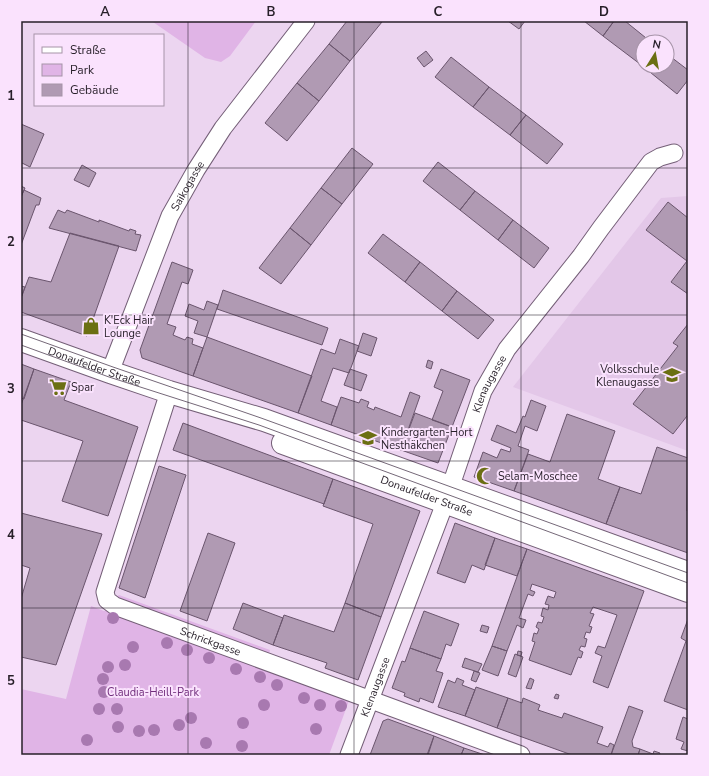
<svg xmlns="http://www.w3.org/2000/svg" width="709" height="776" viewBox="0 0 709 776" font-family="'Nunito Sans',sans-serif">
	<rect width="100%" height="100%" fill="#ecd5f0"/>
	<!-- built -->
	<path fill="#e3c7e8" d="M688 196V451L513 387 661 198Z"/>
	<!-- green -->
	<path fill="#e0b4e6" d="M154 21H256L230 56 221 62 205 58 153 22Z
		M119 595 270 650 269 654 115 598Z
		M91 606 104 611 109 609 350 698 329 755 21 754V689L66 699Z"/>
	<!-- building -->
	<path fill="#b09ab3" stroke="#6a556d" d="M347 21 382 22 350 61 329 44Z
		M508 21H525L519 29Z
		M584 21H614L603 36Z
		M614 21H625L651 42H643V60L640 64 603 36Z
		M329 44 350 61 319 101 297 83Z
		M426 51 433 60 424 67 417 58Z
		M667 54 688 70V80L677 94 640 64 643 60V66H667Z
		M451 57 489 87 473 107 435 77Z
		M297 83 319 101 287 141 265 123Z
		M489 87 526 115 510 135 473 107Z
		M526 115 563 144 547 164 510 135Z
		M21 124 44 134 30 167 22 163 21 164Z
		M352 148 373 164 342 204 321 188Z
		M438 162 475 191 460 210 423 181Z
		M82 165 96 173 89 187 74 180Z
		M21 186 25 188 21 197Z
		M321 188 342 204 311 245 290 228Z
		M24 190 41 198 39 205H36L21 245V197Z
		M475 191 513 220 498 240 460 210Z
		M668 202 688 218V294L671 282 687 261 646 230Z
		M58 210 65 213 67 210 99 222V220L129 231 130 229 136 231 135 234 141 235 136 251 49 228Z
		M513 220 549 248 534 268 498 240Z
		M290 228 311 245 281 284 259 268Z
		M70 233 119 246 87 336 21 312V298L29 277 51 282Z
		M383 234 420 262 405 282 368 253Z
		M172 262 193 270 188 284 182 282 167 324 176 327 173 335 185 340 187 337 193 339 192 344 203 348 193 376 142 358 140 350Z
		M420 262 457 291 442 311 405 282Z
		M21 286 25 287 21 298Z
		M223 290 328 328 322 345 217 309Z
		M457 291 494 320 478 339 442 311Z
		M207 301 218 305 207 337 194 333 198 321 185 316 189 304 204 310Z
		M688 324V417L687 416 673 434 633 404 678 346 673 343Z
		M363 333 377 338 371 356 357 351Z
		M207 337 312 376 298 413 193 376Z
		M340 339 359 346 349 373 333 368 321 401 337 407 331 425 298 413 321 349 335 354Z
		M428 360 433 362 431 369 426 367Z
		M21 364 34 369 24 399 21 398Z
		M34 369 71 382 64 400 138 427 108 516 62 501 83 441 21 420V405Z
		M350 369 367 375 361 391 344 385Z
		M441 369 470 380 452 427 432 420 443 391 434 387Z
		M410 392 420 396 401 450 331 425 341 397 359 403 361 399 369 402 367 407 374 410 375 407 401 417Z
		M531 400 546 406 537 431 525 426 518 446 529 450 514 491 474 477 483 452 497 458 501 449 510 452 511 448 491 440 497 425 516 433 523 416 525 417Z
		M415 413 452 427 438 463 401 450Z
		M567 414 615 431 598 479 620 487 606 524 514 491 528 454 550 462Z
		M183 423 333 479 324 504 173 450Z
		M657 447 688 458 687 511 688 512V553L606 524 620 487 641 494Z
		M159 466 186 475 145 598 119 588Z
		M333 479 420 511 381 617 345 603 373 524 323 506Z
		M21 513 102 534 56 665 21 657V599L30 568 21 565Z
		M455 523 495 538 484 570 472 565 465 583 437 573Z
		M208 533 235 543 207 621 180 611Z
		M495 538 527 549 517 576 485 565Z
		M527 549 644 591 608 688 593 682 602 656 595 653 598 646 605 648 617 615 593 607 590 613 594 614 589 626 592 627 590 633 586 632 584 638 587 639 585 647 581 646 579 650 583 652 581 658 578 657 571 675 529 660 535 642 532 641 534 633 537 634 539 629 536 627 538 622 542 623 544 617 541 616 543 608 548 610 549 605 545 604 548 596 554 598 556 592 532 584 530 590 535 592 533 596 528 594 519 618 526 620 523 628 517 625 507 651 492 646Z
		M243 603 283 618 273 645 233 629Z
		M345 603 381 617 358 680 325 668 327 663 273 645 284 615 334 632Z
		M424 611 459 624 451 646 446 644 441 659 410 648Z
		M688 619V710L664 701 686 641 681 638Z
		M482 625 489 627 487 633 480 631Z
		M492 646 507 651 498 676 482 670Z
		M410 648 441 659 436 671 443 673 433 703 420 698 419 702 404 696 405 693 392 688 402 661 405 662Z
		M518 651 522 652 521 656 517 655Z
		M515 654 523 657 516 677 508 674Z
		M465 658 482 664 478 672 462 667Z
		M474 671 480 673 476 682 471 680Z
		M457 678 464 681 462 685 475 690 465 716 438 707 448 680 455 683Z
		M530 678 534 680 531 689 526 688Z
		M476 687 508 698 497 728 465 716Z
		M556 694 559 695 558 699 554 698Z
		M508 698 522 703 523 698 540 705 538 710 562 718 564 713 603 727 597 743 608 747 610 743 614 745 611 755H572L497 728Z
		M629 706 643 711 632 741 633 747 640 749 638 755H611Z
		M683 717 688 719V751L681 749 684 742 676 739Z
		M388 719 434 736 428 755H370L383 721Z
		M434 736 464 748 461 755H427Z
		M464 748 485 755H461Z
		M640 749 653 754 654 751 660 753 659 755H638Z"/>
	<g fill="none" stroke-linecap="round" stroke-linejoin="round">
		<!-- street casing -->
		<g stroke="#745f77" stroke-width="19">
			<g id="street">
				<path id="s1" d="M110 372 170 216 196 170 223 128 306 21"/>
				<path id="s2" d="M169 392 105 592 107 600 115 606 521 755"/>
				<path id="s3" d="M349 755 445 503 483 391 507 349 581 256 601 228 651 162 660 157 674 153"/>
			</g>
		</g>
		<!-- secondary casing -->
		<g stroke="#745f77" stroke-width="24">
			<g id="secondary">
				<path id="s4" d="M21 340 110 372 169 392 264 420 688 573"/>
				<path id="s5" d="M283 443 688 591"/>
			</g>
		</g>
		<!-- street -->
		<use href="#street" stroke="#fff" stroke-width="17"/>
		<!-- secondary -->
		<use href="#secondary" stroke="#fff" stroke-width="22"/>
		<!-- tram -->
		<path stroke="#756878" stroke-width="1" d="M21 334 113 367 261 418 688 573
			M21 345 109 377 259 425 688 583"/>
	</g>
	<!-- trees -->
	<g fill="#a879b0">
		<circle cx="113" cy="618" r="6"/>
		<circle cx="167" cy="643" r="6"/>
		<circle cx="133" cy="647" r="6"/>
		<circle cx="187" cy="650" r="6"/>
		<circle cx="209" cy="658" r="6"/>
		<circle cx="125" cy="665" r="6"/>
		<circle cx="108" cy="667" r="6"/>
		<circle cx="236" cy="669" r="6"/>
		<circle cx="260" cy="677" r="6"/>
		<circle cx="103" cy="679" r="6"/>
		<circle cx="277" cy="685" r="6"/>
		<circle cx="104" cy="692" r="6"/>
		<circle cx="304" cy="698" r="6"/>
		<circle cx="264" cy="705" r="6"/>
		<circle cx="320" cy="705" r="6"/>
		<circle cx="341" cy="706" r="6"/>
		<circle cx="99" cy="709" r="6"/>
		<circle cx="117" cy="709" r="6"/>
		<circle cx="191" cy="718" r="6"/>
		<circle cx="243" cy="723" r="6"/>
		<circle cx="179" cy="725" r="6"/>
		<circle cx="118" cy="727" r="6"/>
		<circle cx="316" cy="729" r="6"/>
		<circle cx="154" cy="730" r="6"/>
		<circle cx="139" cy="731" r="6"/>
		<circle cx="87" cy="740" r="6"/>
		<circle cx="206" cy="743" r="6"/>
		<circle cx="242" cy="746" r="6"/>
	</g>
	<!-- grid -->
	<path fill="none" stroke="#271f29" stroke-width="1" stroke-opacity="0.55" d="M188 21V755M354 21V755M521 21V755M21 168H688M21 315H688M21 461H688M21 608H688"/>
	<!-- icons -->
	<defs>
		<g id="shop-bare" transform="scale(1.38)"><path d="M-5-2.5h2.3a2.7 3.5 0 0 1 5.4 0H5L5.5 6h-11ZM-1.5-2.5h3a1.5 2.3 0 0 0-3 0Z" fill="#6b6f13" stroke="#fae2fd" stroke-width="2.5" paint-order="stroke"/></g>
		<g id="school-bare" transform="scale(1.38)"><path d="M0-5L7-2L0 1L-7-2ZM-4 1L0 2.5L4 1V4Q0 6-4 4Z" fill="#6b6f13" stroke="#fae2fd" stroke-width="2.5" paint-order="stroke"/></g>
		<g id="supermarket-bare" transform="scale(1.38)"><path d="M-6-5.5h2.5l.6 2H6L4.5 2H-2.5L-4.4-4H-6ZM-1.5 3.2a1.3 1.3 0 1 0 .1 0ZM3 3.2a1.3 1.3 0 1 0 .1 0Z" fill="#6b6f13" stroke="#fae2fd" stroke-width="2.5" paint-order="stroke"/></g>
		<g id="mosque-bare" transform="scale(1.38)"><path d="M3.5-4.9A6 6 0 1 0 3.5 4.9A5 5 0 1 1 3.5-4.9Z" fill="#6b6f13" stroke="#fae2fd" stroke-width="2.5" paint-order="stroke"/></g>
	</defs>
	<g fill-rule="evenodd">
		<use href="#shop-bare" x="91" y="326"/>
		<use href="#school-bare" x="672" y="375"/>
		<use href="#supermarket-bare" x="58" y="387"/>
		<use href="#school-bare" x="368" y="438"/>
		<use href="#mosque-bare" x="485" y="476"/>
	</g>
	<g text-anchor="middle" stroke-width="4" stroke-linejoin="round" paint-order="stroke">
		<!-- street labels -->
		<g font-size="11" fill="#271f29" stroke="#fae2fd">
			<text dy="4" stroke="none"><textPath href="#s1" startOffset="202">Saikogasse</textPath></text>
			<text dy="4" stroke="none"><textPath href="#s4" startOffset="78">Donaufelder Straße</textPath></text>
			<text dy="4" stroke="none"><textPath href="#s3" startOffset="397">Klenaugasse</textPath></text>
			<text dy="4" stroke="none"><textPath href="#s5" startOffset="153">Donaufelder Straße</textPath></text>
			<text dy="4" stroke="none"><textPath href="#s2" startOffset="330">Schrickgasse</textPath></text>
			<text dy="4" stroke="none"><textPath href="#s3" startOffset="73">Klenaugasse</textPath></text>
		</g>
		<!-- poi labels -->
		<g font-size="11" fill="#271f29" stroke="#fae2fd" text-anchor="start">
			<text x="104" y="324">K'Eck Hair<tspan x="104" dy="13">Lounge</tspan></text>
			<text x="659" y="373" text-anchor="end">Volksschule<tspan x="659" dy="13">Klenaugasse</tspan></text>
			<text x="71" y="391">Spar</text>
			<text x="381" y="436">Kindergarten-Hort<tspan x="381" dy="13">Nesthäkchen</tspan></text>
			<text x="498" y="480">Selam-Moschee</text>
		</g>
		<!-- park labels -->
		<g font-size="11" fill="#712e7c" stroke="#fae2fd">
			<text x="153" y="696">Claudia-Heill-Park</text>
		</g>
	</g>
	<!-- border -->
	<rect width="709" height="776" fill="none" stroke="#fae2fd" stroke-width="44"/>
	<!-- legend -->
	<rect x="34" y="34" width="130" height="72" fill="#fae2fd" stroke="#a694a8"/>
	<rect x="42" y="47" width="20" height="6" fill="#ffffff" stroke="#a694a8"/>
	<text x="70" y="54" font-size="12" fill="#271f29">Straße</text>
	<rect x="42" y="64" width="20" height="12" fill="#e0b4e6" stroke="#a694a8"/>
	<text x="70" y="74" font-size="12" fill="#271f29">Park</text>
	<rect x="42" y="84" width="20" height="12" fill="#b09ab3" stroke="#a694a8"/>
	<text x="70" y="94" font-size="12" fill="#271f29">Gebäude</text>
	<!-- north arrow -->
	<g transform="translate(655 54) rotate(11)"><circle r="19" fill="#fae2fd" stroke="#a694a8"/>
	<path d="M0-3L7 15L0 10L-7 15Z" fill="#6b6f13"/>
	<text y="-6" font-size="11" font-weight="bold" text-anchor="middle" fill="#271f29">N</text>
	</g>
	<rect x="22" y="22" width="665" height="732" fill="none" stroke="#271f29" stroke-width="1.5"/>
	<g font-size="13" text-anchor="middle" font-weight="bold" fill="#271f29">
		<text x="105" y="16">A</text>
		<text x="271" y="16">B</text>
		<text x="438" y="16">C</text>
		<text x="604" y="16">D</text>
		<text x="11" y="100">1</text>
		<text x="11" y="246">2</text>
		<text x="11" y="393">3</text>
		<text x="11" y="539">4</text>
		<text x="11" y="685">5</text>
	</g>
</svg>
